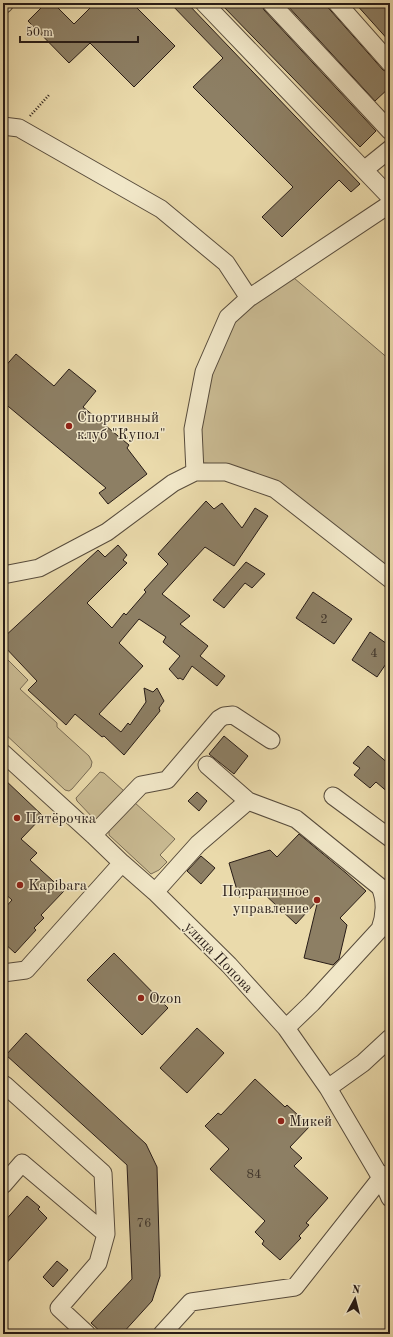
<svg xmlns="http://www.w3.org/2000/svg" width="393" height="1337" viewBox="0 0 393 1337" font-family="'Old Standard TT',serif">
	<rect width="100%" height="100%" fill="#eadaab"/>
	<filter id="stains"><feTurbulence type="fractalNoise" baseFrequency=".005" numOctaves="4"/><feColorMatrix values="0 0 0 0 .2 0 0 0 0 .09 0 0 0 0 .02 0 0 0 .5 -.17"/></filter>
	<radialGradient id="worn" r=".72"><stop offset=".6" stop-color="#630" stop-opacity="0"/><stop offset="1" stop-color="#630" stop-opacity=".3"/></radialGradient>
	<!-- green -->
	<path fill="#c9ba92" stroke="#786b54" d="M294 278 390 360V569L230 465 201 463 200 427 212 369 235 320 255 303Z
		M3 655 28 680 20 689 57 723V727L89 756 92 762 91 767 72 789 69 791 65 790 3 732Z
		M100 772 104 773 124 791 96 821 77 801 76 798Z
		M134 802 175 839 160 855 167 862 159 870 151 874 109 835V826Z"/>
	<!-- building -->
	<path fill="#8d7f64" stroke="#281c17" d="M46 3H53L74 24 95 3H132L175 46 134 87 90 43 69 63 28 21Z
		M170 3H187L360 184 351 192 339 180 282 237 262 217 293 187 193 87 223 58Z
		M220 3H261L264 10 376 131 360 147Z
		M285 3H324L383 70 390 73V87L375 101Z
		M355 3H390V42Z
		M16 354 54 386 69 369 96 391 83 407 129 445 127 448 147 474 108 504 99 493 106 488 3 402V369Z
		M206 501 214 509 222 503 242 528 255 508 268 516 234 566 205 547 162 594 190 616 180 624 208 646 200 656 225 676 217 686 192 666 183 680 180 678 178 679 169 669 180 656 163 642 166 637 139 619 119 643 143 666 99 714 121 732 128 723 130 725 146 702 144 688 153 692 157 688 164 701 159 708 160 711 124 755 104 736 102 737 75 714 66 725 28 690 37 681 3 645V638L98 550 105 557 118 545 127 555 123 560 127 563 87 603 112 628 124 613 126 615 146 592 144 590 168 564 158 554Z
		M246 562 265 574 252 588 245 583 224 608 213 600Z
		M313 592 352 619 334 644 296 618Z
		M370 632 390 646V658L377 677 352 660Z
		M224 736 248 756 234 774 209 754Z
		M368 746 390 765V794L376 782 370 788 354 775 360 768 353 763Z
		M3 778 43 816 21 839 37 853 30 860 64 891 41 915 44 918 34 928 36 930 15 953 3 942V910L12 900 3 892Z
		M197 792 207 801 199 811 188 801Z
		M299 834 346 873 366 891 340 918 347 925 339 959 333 965 304 958 318 900 296 924 260 890 239 897 229 863 270 850 277 857Z
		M201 856 215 868 201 884 187 871Z
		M114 953 168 1008 142 1035 87 980Z
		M197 1028 224 1053 187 1093 160 1068Z
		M26 1033 146 1144 157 1167 160 1276 152 1301 122 1334H103L91 1323 132 1279 127 1165 6 1055Z
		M255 1079 285 1107 287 1105 310 1126 290 1147 302 1158 294 1166 328 1198 306 1223 309 1225 299 1236 301 1238 280 1260 262 1244 264 1241 255 1232 265 1221 210 1169 229 1149 205 1126 218 1113 221 1115Z
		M27 1196 40 1207 38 1209 47 1218 3 1267V1223Z
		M57 1261 68 1270 53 1287 43 1277Z"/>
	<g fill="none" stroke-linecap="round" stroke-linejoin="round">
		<!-- minor casing -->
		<g stroke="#584c3c" stroke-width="19">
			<path id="minor" d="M204 3 390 197
				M271 3 390 131
				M337 3 390 63
				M3 5 5 3
				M3 126 19 128 161 209 226 263 249 298
				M364 170 390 149
				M195 472 193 429 204 372 228 317 249 298 390 204
				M3 575 39 568 107 532 173 483 195 472H226L275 489 390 579
				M3 753 93 835 122 863 155 892 229 965 286 1028 328 1088 381 1178 390 1198
				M207 765 248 801
				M333 796 390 838
				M93 835 141 785 167 780 219 719 224 716 233 715 271 740
				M155 892 198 844 248 801 296 819 380 887C386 900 385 916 380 929L312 1003 286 1028
				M3 973 26 970 122 863
				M3 1087 5 1085 103 1173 106 1234 98 1263 59 1308 87 1334
				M328 1088 363 1063 390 1038
				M3 1185 22 1163 106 1234
				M162 1334 191 1302 295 1287 381 1178 390 1173"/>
		</g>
		<!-- path -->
		<path stroke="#281c17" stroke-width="2.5" stroke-dasharray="1 2" stroke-linecap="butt" d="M30 116 49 95"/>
		<!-- minor -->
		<use href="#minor" stroke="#f1e7c8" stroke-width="17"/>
	</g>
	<!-- markers -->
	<g fill="#8f2418" stroke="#f1e7c8" stroke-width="1.5">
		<circle cx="69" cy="426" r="4"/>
		<circle cx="17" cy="818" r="4"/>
		<circle cx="20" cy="885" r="4"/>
		<circle cx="317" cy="900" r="4"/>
		<circle cx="141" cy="998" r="4"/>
		<circle cx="281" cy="1121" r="4"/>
	</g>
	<g text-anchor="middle" stroke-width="3" stroke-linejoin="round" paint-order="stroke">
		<!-- number labels -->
		<g font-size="13" fill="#41352a">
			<text x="324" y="623">2</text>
			<text x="374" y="657">4</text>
			<text x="254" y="1178">84</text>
			<text x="144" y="1227">76</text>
		</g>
		<!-- poi labels -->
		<g font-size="15" fill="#281c17" stroke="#f1e7c8" text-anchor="start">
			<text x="77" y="422">Спортивный<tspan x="77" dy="17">клуб "Купол"</tspan></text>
			<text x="25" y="823">Пятёрочка</text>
			<text x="28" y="890">Kapibara</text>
			<text x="309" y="896" text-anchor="end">Пограничное<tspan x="309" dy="17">управление</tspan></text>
			<text x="149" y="1003">Ozon</text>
			<text x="289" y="1126">Микей</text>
		</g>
		<!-- street labels -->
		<g font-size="15" fill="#281c17" stroke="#f1e7c8">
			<text transform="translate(219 957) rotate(46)" y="5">улица Попова</text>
		</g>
	</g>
	<!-- margin -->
	<rect width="393" height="1337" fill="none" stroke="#eadaab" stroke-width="16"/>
	<rect x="4" y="4" width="385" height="1329" fill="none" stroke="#281c17" stroke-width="2"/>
	<rect x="8" y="8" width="377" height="1321" fill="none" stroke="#281c17"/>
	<!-- north arrow -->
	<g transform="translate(355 1299) rotate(7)" stroke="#f1e7c8" stroke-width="3" paint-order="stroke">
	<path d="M0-3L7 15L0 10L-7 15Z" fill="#281c17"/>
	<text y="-6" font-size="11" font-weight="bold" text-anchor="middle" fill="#281c17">N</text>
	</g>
	<!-- scale -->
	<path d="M20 36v6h118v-6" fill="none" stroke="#281c17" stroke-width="2"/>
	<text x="26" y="36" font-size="12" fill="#281c17" stroke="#f1e7c8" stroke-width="3" paint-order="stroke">50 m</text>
	<rect width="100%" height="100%" filter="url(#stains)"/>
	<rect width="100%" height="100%" fill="url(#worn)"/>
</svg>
